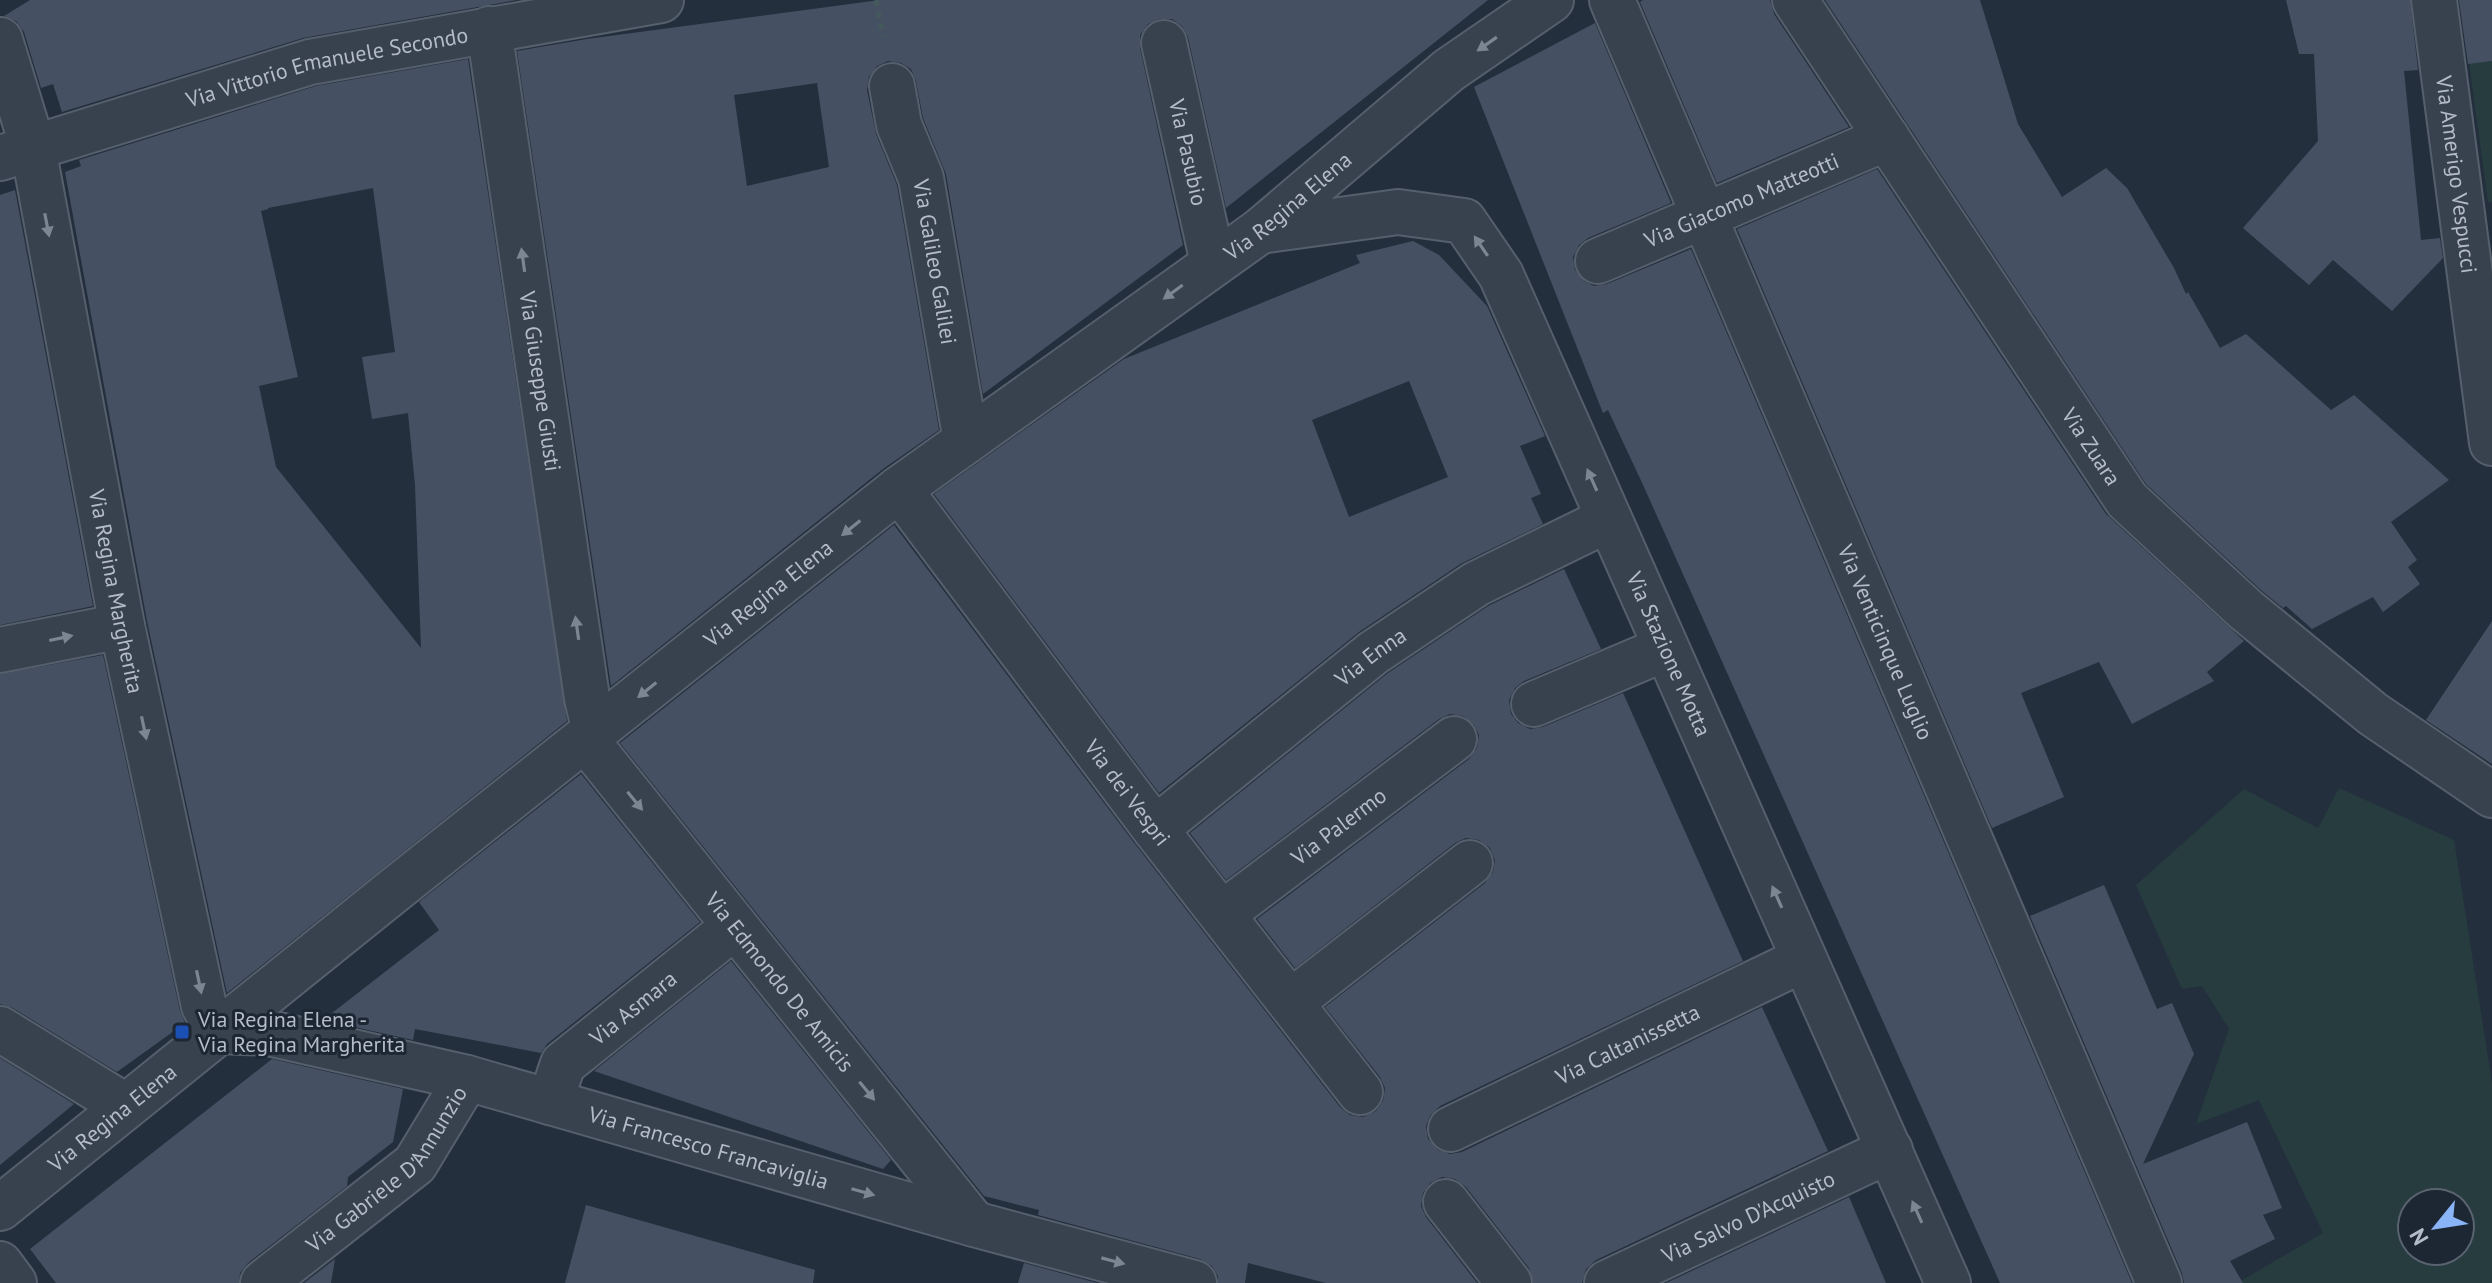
<svg xmlns="http://www.w3.org/2000/svg" width="2492" height="1283" viewBox="0 0 2492 1283" font-family="'PT Sans',sans-serif">
	<rect width="100%" height="100%" fill="#242f3e"/>
	<!-- green -->
	<path fill="#263c3f" fill-rule="evenodd" d="M2492 61V202H2488L2469 63Z
		M2339 788 2454 840 2492 1083V1283H2237L2323 1233 2259 1100 2196 1124 2229 1029 2202 986 2182 989 2136 885 2244 789 2318 828ZM2412 1203H2460V1251H2412Z"/>
	<!-- building -->
	<path fill="#455162" fill-rule="evenodd" d="M30 0H517L303 38 62 112 53 84 41 88 24 32 16 21 4 16Z
		M880 0H1488L1226 208 1188 37 1182 26 1172 19H1159L1148 24 1140 35V48L1183 245 983 394 946 174 923 118 916 81 911 69 901 63 888 61 877 66 869 77 867 90 876 134 897 185 939 430 883 469 611 686 517 51 587 39ZM817 83 829 167 747 186 734 95Z
		M1643 0H1770L1774 14 1849 127 1717 183 1640 2Z
		M1825 0H1980L2018 124 2062 197 2106 168 2127 188 2174 268 2186 294 2188 292 2220 348 2246 334 2331 410 2354 395 2449 480 2391 522 2417 560 2408 567 2420 584 2383 612 2373 597 2312 629 2286 606 2283 608 2262 591 2146 484Z
		M2286 0H2410L2418 70 2404 71 2421 240 2440 238 2443 258 2392 311 2333 260 2309 285 2243 228 2318 141 2314 54H2299Z
		M2459 0H2492V61L2468 64Z
		M1595 23 1671 203 1588 238 1579 245 1573 257 1575 270 1584 281 1594 286 1607 284 1691 249 2132 1283H2000L1644 487 1608 410 1603 413 1474 87Z
		M468 59 567 721 227 993 147 621 65 172 81 166 79 160 316 86ZM373 188 395 352 362 357 372 419 408 413 415 485 421 648 276 467 259 386 298 377 261 211 268 209V208Z
		M1877 169 2106 514 2244 641 2207 672 2214 681 2132 724 2099 662 2021 693 2064 797 1992 828 1737 229Z
		M15 190 93 606 0 625V195Z
		M1413 241 1439 255 1487 306 1545 436 1520 446 1541 494 1531 498 1543 524 1462 563 1359 632 1159 793 934 494 1124 359 1360 263 1356 255ZM1409 381 1448 477 1349 517 1312 420Z
		M894 525 1135 844 1340 1107 1350 1115 1363 1117 1376 1111 1383 1101 1385 1088 1380 1077 1325 1007 1485 883 1493 872 1495 860 1490 848 1479 840 1466 838 1455 843 1295 968 1257 919 1469 759 1477 748 1479 735 1474 725 1463 716 1450 714 1439 719 1226 880 1190 833 1388 673 1488 606 1564 569 1601 649 1524 681 1515 688 1509 700 1511 714 1518 723 1530 729 1543 727 1623 693 1743 961 1440 1106 1430 1116 1426 1126 1428 1139 1438 1150 1450 1154 1462 1152 1762 1007 1828 1151 1596 1260 1586 1269 1582 1283H1533L1529 1268 1466 1187 1455 1179 1442 1177 1430 1183 1423 1193 1421 1206 1426 1217 1477 1283H1326L1248 1263 1245 1283H1218V1276L1212 1266 1200 1259 1038 1215 1039 1210 984 1196 620 743Z
		M2492 621V764L2426 720Z
		M103 655 180 1011 185 1023 117 1072 13 1008 0 1004V674Z
		M581 774 700 922 547 1044 541 1053 415 1029 413 1040 323 1020 439 930 419 902Z
		M2104 885 2157 1009 2172 1003 2194 1054 2143 1164 2247 1122 2282 1208 2263 1215 2275 1239 2230 1261 2243 1283H2184L2182 1273 2030 916Z
		M731 961 891 1160 883 1169 594 1071Z
		M0 1058 74 1104 0 1165Z
		M272 1059 403 1089 393 1142 348 1177 347 1186 248 1263 240 1273 239 1283H56L30 1249Z
		M1849 1197 1886 1283H1666Z
		M586 1205 815 1270 813 1283H565Z
		M335 1259 331 1283H304Z
		M1024 1263 1097 1283H1018Z"/>
	<g fill="none" stroke-linecap="round" stroke-linejoin="round">
		<!-- minor casing -->
		<g stroke="#565f6c" stroke-width="48">
			<g id="minor">
				<path id="s1" d="M1612 0 2159 1283"/>
				<path id="s2" d="M1795 0 2127 500 2246 610 2373 714 2492 795"/>
				<path id="s3" d="M2434 0 2492 443"/>
				<path id="s4" d="M489 29 587 698 595 732"/>
				<path id="s5" d="M0 40 33 148 122 626 204 1006 218 1031 269 1033 467 1078 974 1224 1194 1283"/>
				<path id="s6" d="M1164 43 1213 263"/>
				<path id="s7" d="M892 86 899 125 921 178 966 441"/>
				<path id="s8" d="M0 158 310 62 661 0"/>
				<path id="s9" d="M1260 231 1398 212 1464 221 1501 275 1948 1283"/>
				<path id="s10" d="M1598 261 1887 138"/>
				<path id="s11" d="M899 489 1155 829 1360 1092"/>
				<path d="M0 650 122 626"/>
				<path d="M1534 704 1666 648"/>
				<path id="s12" d="M586 740 974 1224"/>
				<path id="s13" d="M1155 829 1373 653 1476 584 1609 519"/>
				<path id="s14" d="M1222 914 1454 739"/>
				<path d="M1291 1002 1470 863"/>
				<path d="M0 1029 125 1106"/>
				<path id="s15" d="M550 1102 563 1064 735 926"/>
				<path id="s16" d="M1451 1129 1804 959"/>
				<path d="M1446 1202 1509 1283"/>
				<path id="s17" d="M0 1208 392 892 899 489 1260 231 1449 70 1551 0"/>
				<path d="M0 1264 14 1283"/>
				<path id="s18" d="M263 1283 415 1164 467 1078"/>
				<path id="s19" d="M1607 1283 1890 1150"/>
			</g>
		</g>
		<!-- path -->
		<path stroke="#44595c" stroke-width="5" stroke-dasharray="6 6" stroke-linecap="butt" d="M876 0 883 37"/>
		<!-- minor -->
		<use href="#minor" stroke="#38414e" stroke-width="44"/>
	</g>
	<!-- one-way arrows -->
	<defs><path id="oneway-solid" d="M-6-.8H1V-3.2L6.5 0L1 3.2V.8H-6Z" transform="scale(2)"/></defs>
	<g fill="#7c8592">
		<use href="#oneway-solid" transform="translate(1487 44) rotate(145)"/>
		<use href="#oneway-solid" transform="translate(47 225) rotate(79)"/>
		<use href="#oneway-solid" transform="translate(1481 246) rotate(-124)"/>
		<use href="#oneway-solid" transform="translate(523 260) rotate(-98)"/>
		<use href="#oneway-solid" transform="translate(1173 292) rotate(144)"/>
		<use href="#oneway-solid" transform="translate(1592 480) rotate(-114)"/>
		<use href="#oneway-solid" transform="translate(851 528) rotate(141)"/>
		<use href="#oneway-solid" transform="translate(577 628) rotate(-98)"/>
		<use href="#oneway-solid" transform="translate(61 638) rotate(-12)"/>
		<use href="#oneway-solid" transform="translate(647 690) rotate(141)"/>
		<use href="#oneway-solid" transform="translate(144 728) rotate(78)"/>
		<use href="#oneway-solid" transform="translate(635 801) rotate(51)"/>
		<use href="#oneway-solid" transform="translate(1777 897) rotate(-114)"/>
		<use href="#oneway-solid" transform="translate(199 982) rotate(78)"/>
		<use href="#oneway-solid" transform="translate(867 1091) rotate(51)"/>
		<use href="#oneway-solid" transform="translate(863 1192) rotate(16)"/>
		<use href="#oneway-solid" transform="translate(1917 1212) rotate(-114)"/>
		<use href="#oneway-solid" transform="translate(1113 1261) rotate(15)"/>
	</g>
	<!-- markers -->
	<rect fill="#1a4fb4" stroke="#1d2633" stroke-width="3" x="174" y="1024" width="16" height="16" rx="4"/>
	<g text-anchor="middle" stroke-width="6" stroke-linejoin="round" paint-order="stroke">
		<!-- street labels -->
		<g font-size="22" fill="#b4bcc9" stroke="#1d2633">
			<text dy="8" stroke="none"><textPath href="#s8" startOffset="340">Via Vittorio Emanuele Secondo</textPath></text>
			<text dy="8" stroke="none"><textPath href="#s6" startOffset="112">Via Pasubio</textPath></text>
			<text dy="8" stroke="none"><textPath href="#s3" startOffset="176">Via Amerigo Vespucci</textPath></text>
			<text dy="8" stroke="none"><textPath href="#s10" startOffset="156">Via Giacomo Matteotti</textPath></text>
			<text dy="8" stroke="none"><textPath href="#s17" startOffset="1632">Via Regina Elena</textPath></text>
			<text dy="8" stroke="none"><textPath href="#s7" startOffset="182">Via Galileo Galilei</textPath></text>
			<text dy="8" stroke="none"><textPath href="#s4" startOffset="356">Via Giuseppe Giusti</textPath></text>
			<text dy="8" stroke="none"><textPath href="#s2" startOffset="536">Via Zuara</textPath></text>
			<text dy="8" stroke="none"><textPath href="#s5" startOffset="564">Via Regina Margherita</textPath></text>
			<text dy="8" stroke="none"><textPath href="#s17" startOffset="984">Via Regina Elena</textPath></text>
			<text dy="8" stroke="none"><textPath href="#s1" startOffset="698">Via Venticinque Luglio</textPath></text>
			<text dy="8" stroke="none"><textPath href="#s9" startOffset="686">Via Stazione Motta</textPath></text>
			<text dy="8" stroke="none"><textPath href="#s13" startOffset="276">Via Enna</textPath></text>
			<text dy="8" stroke="none"><textPath href="#s11" startOffset="380">Via dei Vespri</textPath></text>
			<text dy="8" stroke="none"><textPath href="#s14" startOffset="146">Via Palermo</textPath></text>
			<text dy="8" stroke="none"><textPath href="#s12" startOffset="310">Via Edmondo De Amicis</textPath></text>
			<text dy="8" stroke="none"><textPath href="#s15" startOffset="130">Via Asmara</textPath></text>
			<text dy="8" stroke="none"><textPath href="#s16" startOffset="196">Via Caltanissetta</textPath></text>
			<text dy="8" stroke="none"><textPath href="#s17" startOffset="144">Via Regina Elena</textPath></text>
			<text dy="8" stroke="none"><textPath href="#s5" startOffset="1522">Via Francesco Francaviglia</textPath></text>
			<text dy="8" stroke="none"><textPath href="#s18" startOffset="170">Via Gabriele D'Annunzio</textPath></text>
			<text dy="8" stroke="none"><textPath href="#s19" startOffset="156">Via Salvo D'Acquisto</textPath></text>
		</g>
		<!-- poi labels -->
		<g font-size="22" fill="#b4bcc9" stroke="#1d2633" text-anchor="start">
			<text x="198" y="1027">Via Regina Elena -<tspan x="198" dy="25">Via Regina Margherita</tspan></text>
		</g>
	</g>
	<!-- north arrow -->
	<g transform="translate(2436 1227) rotate(240)"><circle r="38" fill="#1d2633" stroke="#59626f" stroke-width="2"/>
	<path d="M0-6L14 30L0 20L-14 30Z" fill="#8ab4f8"/>
	<text y="-12" font-size="22" font-weight="bold" text-anchor="middle" fill="#b4bcc9">N</text>
	</g>
</svg>
